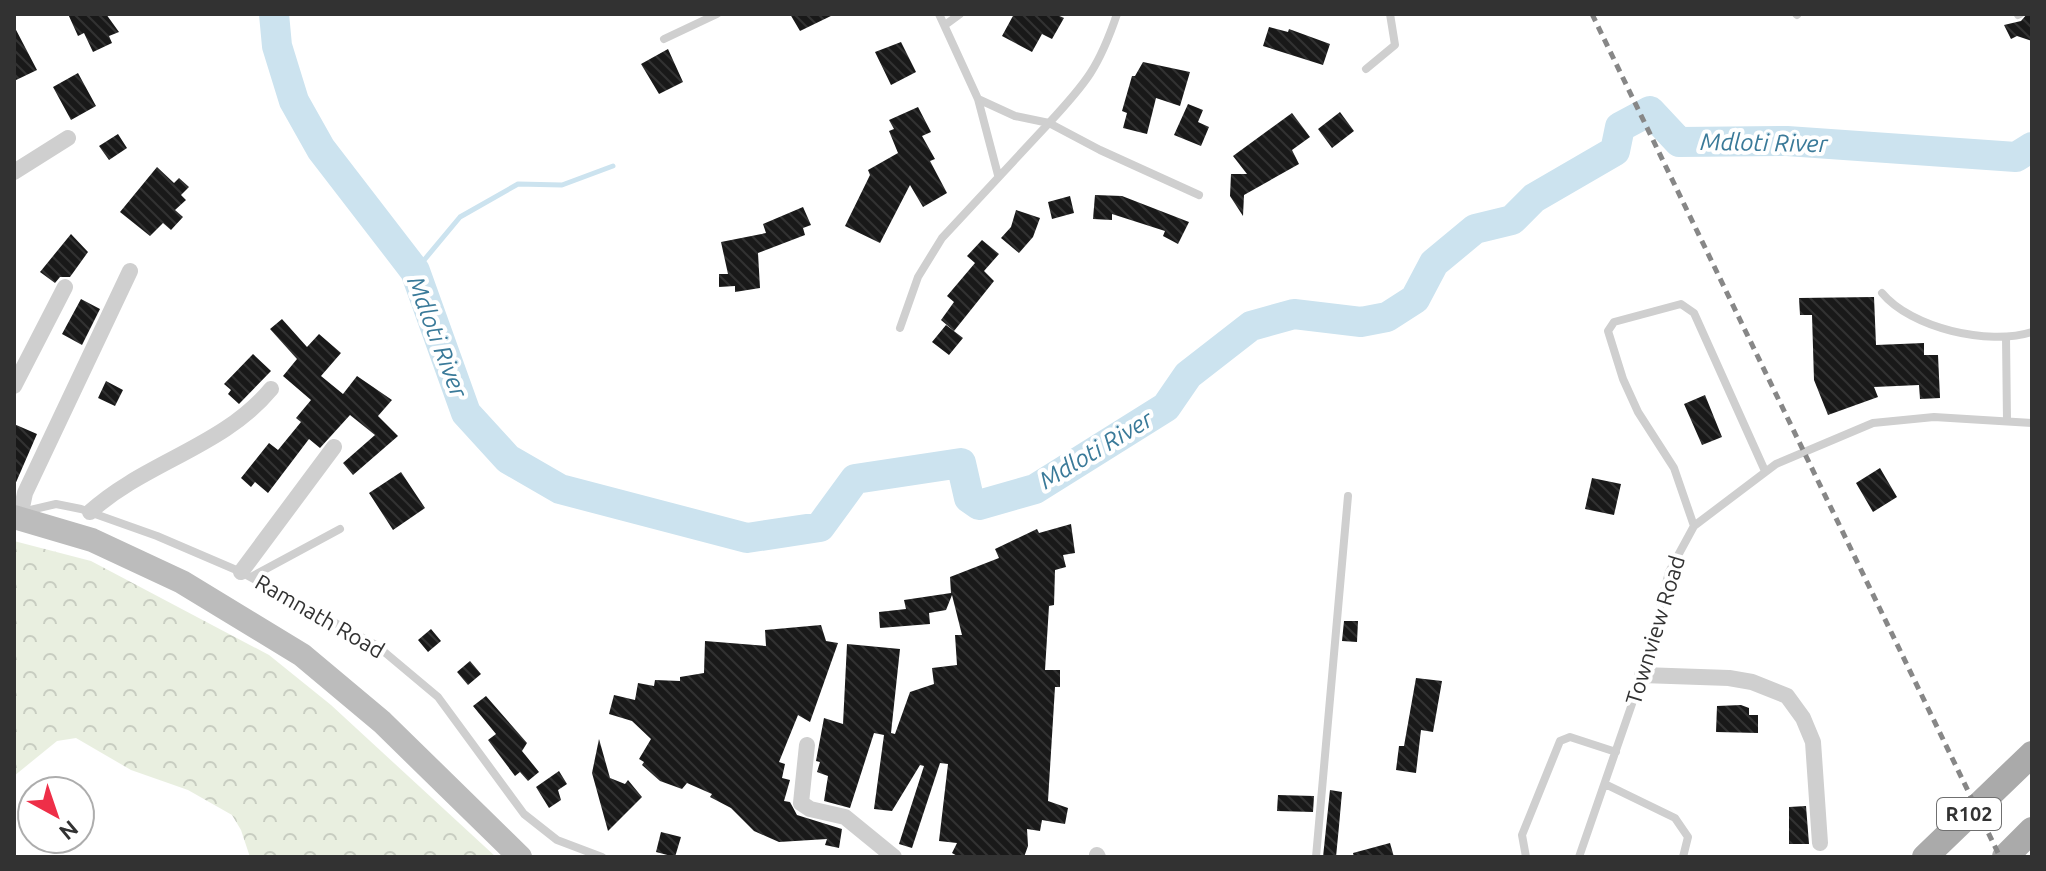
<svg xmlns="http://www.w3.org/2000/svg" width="2046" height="871" viewBox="0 0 2046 871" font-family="Ubuntu,sans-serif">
	<defs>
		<pattern id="forest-crowns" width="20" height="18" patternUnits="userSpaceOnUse" patternTransform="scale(2)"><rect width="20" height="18" fill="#e9efe0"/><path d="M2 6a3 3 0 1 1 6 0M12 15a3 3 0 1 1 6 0" fill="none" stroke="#c8cdc1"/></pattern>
		<pattern id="building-back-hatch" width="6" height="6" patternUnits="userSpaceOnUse" patternTransform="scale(2)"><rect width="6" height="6" fill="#191919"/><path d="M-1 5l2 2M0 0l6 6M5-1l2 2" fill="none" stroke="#323232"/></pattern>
	</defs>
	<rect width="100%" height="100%" fill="#fff"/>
	<!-- forest -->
	<path fill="url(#forest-crowns)" d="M14 541 91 561 269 655 331 705 496 857H250L241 830 232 815 188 790 131 770 76 738 57 741 14 776Z"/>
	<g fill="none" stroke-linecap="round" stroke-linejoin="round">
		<!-- stream -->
		<path stroke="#cce3ef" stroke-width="5" d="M415 271 460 217 518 184 562 185 613 166"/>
		<!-- river -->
		<path stroke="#cce3ef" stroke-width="30" d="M274 14 277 46 294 101 321 149 415 271 466 413 508 459 560 489 747 538 820 527 855 479 961 463 969 498 979 505 1035 489 1166 407 1188 375 1251 326 1294 314 1361 322 1387 317 1415 299 1434 263 1475 229 1512 220 1534 198 1615 151 1620 127 1650 111 1679 142 1787 141 2016 157 2032 147"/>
	</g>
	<!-- building -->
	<path fill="url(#building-back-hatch)" d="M68 14H106L119 32 109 36 112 43 93 52 84 33 78 36Z
		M790 14H835L800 31Z
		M1014 14H1055L1064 18 1052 39 1042 34 1032 52 1002 36Z
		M2027 14H2032V41L2017 36 2011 39 2004 25 2021 21Z
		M14 26 37 70 14 81Z
		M1269 27 1288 32 1289 29 1330 44 1323 65 1263 46Z
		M901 42 916 72 891 85 875 52Z
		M668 49 683 82 659 94 641 64Z
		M1143 62 1190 72 1180 106 1156 98 1147 134 1123 128 1127 113 1122 111 1132 76H1135Z
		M78 73 96 106 71 120 53 87Z
		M1188 104 1203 110 1198 122 1209 127 1201 146 1174 135Z
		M918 107 931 132 922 136 935 159 930 161 947 193 923 207 910 185 880 243 845 226 870 175 868 170 898 153 889 131 894 129 889 120Z
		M1340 112 1354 131 1332 148 1318 129Z
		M1292 113 1310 137 1292 150 1299 164 1244 195 1243 216 1230 196 1231 174H1247L1233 156Z
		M118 134 127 148 109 160 99 146Z
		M157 167 174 183 179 178 189 187 181 195 186 200 175 210 183 217 171 230 163 223 150 236 120 212Z
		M1095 195 1122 196 1189 222 1178 244 1163 236 1165 231 1112 214V220L1093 219Z
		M1070 196 1074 213 1052 219 1048 202Z
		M803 207 811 225 803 228 805 235 758 253 760 288 735 292V286L719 287V274H728L721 242 766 233 763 224Z
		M1016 210 1040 218 1033 237 1019 253 1001 238 1011 227Z
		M71 234 88 252 70 277H60L55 283 40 272Z
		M982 240 999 254 984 271 994 281 954 331 941 320 954 302 947 296 975 263 967 256Z
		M1874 297 1876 345 1924 343V355H1938L1940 398 1920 399 1919 385 1874 387 1878 397 1828 415 1814 380 1812 315H1800L1799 298Z
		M81 299 100 309 82 345 62 334Z
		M282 319 307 347 319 334 341 353 321 376 343 394 357 376 392 400 378 416 398 436 353 475 343 463 375 435 350 415 320 448 309 439 268 493 255 482 251 487 241 478 269 443 278 450 301 422 296 418 311 400 283 376 297 359 270 329Z
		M946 325 963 338 949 355 932 342Z
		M253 354 271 371 239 404 228 394 231 390 224 384Z
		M106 381 123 390 115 406 98 398Z
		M1705 395 1722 437 1702 445 1684 404Z
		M14 424 37 434 14 487Z
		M1880 468 1897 497 1873 512 1856 483Z
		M401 472 425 508 393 530 369 493Z
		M1592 478 1621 484 1614 515 1585 509Z
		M1071 524 1075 553 1063 555 1066 567 1055 570 1054 605 1049 606 1045 670H1060V687H1055L1048 801 1068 808 1065 824 1042 820 1040 831 1027 829 1028 846 1024 857H959L952 853 957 843 939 841 948 764 940 763 912 848 899 844 924 766 920 765 892 811 874 809 884 735 874 733 850 808 824 801 828 776 817 772 820 762 816 761 824 718 843 724 847 644 900 649 891 733 895 734 910 692 934 684 932 668 957 665 955 635H962L952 595 946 610 929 613 930 624 880 628 879 612 906 609 904 600 951 593 950 577 999 558 995 549 1037 529 1039 533Z
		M1344 621H1358L1357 642 1342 641Z
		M821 625 826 641 838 643 810 722 798 715 779 762 785 764 782 778 790 780 784 801 790 802 797 815 842 829 839 848 825 845 827 839 779 842 754 831 731 808 710 797 712 794 687 783 682 789 660 781 642 765 644 762 639 759 651 739 632 721 609 714 614 695 635 700 638 683 654 686 655 680 680 681V677L704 673 705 641 766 646 765 630Z
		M431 629 441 641 428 652 418 640Z
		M470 661 481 674 468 685 457 672Z
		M1416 678 1442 681 1433 732 1421 730 1416 773 1396 770 1399 746H1404Z
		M486 696 527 743 522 751 539 772 528 781 520 772 515 776 488 740 496 734 473 706Z
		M1741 705 1749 708V715H1758V733L1716 732 1717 706Z
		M599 739 610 778 625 784 628 780 642 797 608 831 592 773Z
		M559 771 567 784 558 790 561 800 549 808 536 787Z
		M1330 790 1342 792 1339 826 1336 857H1323Z
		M1278 795 1314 796 1313 812 1277 811Z
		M1806 806 1809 844H1789V807Z
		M661 832 681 837 675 857 656 852Z
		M1390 843 1394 857H1354L1353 853Z"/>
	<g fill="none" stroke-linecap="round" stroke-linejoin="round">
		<!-- lane -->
		<path stroke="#cfcfcf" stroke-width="8" d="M939 14 978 99 998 175
			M1796 14 1797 15
			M2018 15 2020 14
			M945 25 960 14
			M664 39 717 14
			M1366 69 1395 45 1390 14
			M978 99 1015 116 1049 123C1087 82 1099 67 1117 14
			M1882 293C1911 328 1988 346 2032 332
			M900 328 918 277 942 238 1049 123 1100 150 1199 195
			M2006 337 2007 421
			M22 512 56 504 81 509 157 536 241 572 376 645 438 697 524 814 557 840 602 857
			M1694 526 1674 468 1638 412 1623 379 1608 331 1614 322 1681 304 1694 313 1765 471
			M251 577 340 529
			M1605 784 1675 818 1688 837 1683 857
			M1316 857 1348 496
			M1526 857 1522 835 1560 741 1570 737 1616 752
			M1579 857 1642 675 1669 572 1694 526 1776 464 1873 423 1934 417 2032 423"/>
		<!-- street -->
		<path stroke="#cfcfcf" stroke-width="16" d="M14 172 68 138
			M14 386 65 287
			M21 512 25 493 130 271
			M90 512C145 462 223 447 271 389
			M241 572 334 447
			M1642 675 1729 678 1752 682 1787 696 1803 718 1813 742 1820 843
			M807 745 801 803 810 809 845 817 894 857
			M1097 855 1098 857"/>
		<!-- secondary -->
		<path stroke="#bcbcbc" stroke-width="24" d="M14 517 92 540 182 582 302 655 382 722 520 857"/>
		<!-- primary -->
		<path stroke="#aaa" stroke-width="26" d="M1925 857 2032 754
			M2005 857 2032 830"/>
		<!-- rail -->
		<path stroke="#878787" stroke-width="5" stroke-dasharray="8 6" stroke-linecap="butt" d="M1592 14 2000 857"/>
	</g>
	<g text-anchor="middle" stroke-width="8" stroke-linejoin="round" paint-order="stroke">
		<!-- shield labels -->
		<rect fill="#fff" stroke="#707070" stroke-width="2" x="1937" y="798" width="64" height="32" rx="6"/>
		<g font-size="20" font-weight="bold" fill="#323232">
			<text x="1969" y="821">R102</text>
		</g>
		<!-- street labels -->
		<g font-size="22" fill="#323232" stroke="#fff">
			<text transform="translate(320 616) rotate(30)" y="8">Ramnath Road</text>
			<text transform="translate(1655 630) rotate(-73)" y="8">Townview Road</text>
		</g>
		<!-- water labels -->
		<g font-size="24" font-style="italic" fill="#3a7a99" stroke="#fff">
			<text transform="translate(1764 143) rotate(1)" y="8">Mdloti River</text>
			<text transform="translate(437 337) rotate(69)" y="8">Mdloti River</text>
			<text transform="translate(1096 450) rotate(-31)" y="8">Mdloti River</text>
		</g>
	</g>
	<!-- border -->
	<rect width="2046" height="871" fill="none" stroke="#323232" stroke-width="32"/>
	<!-- north arrow -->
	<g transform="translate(56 815) rotate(140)"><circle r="38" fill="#ffffff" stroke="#adadad" stroke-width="2"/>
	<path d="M0-6L14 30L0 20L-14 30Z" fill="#ee2f48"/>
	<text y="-12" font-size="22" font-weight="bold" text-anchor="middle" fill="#323232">N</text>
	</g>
</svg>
